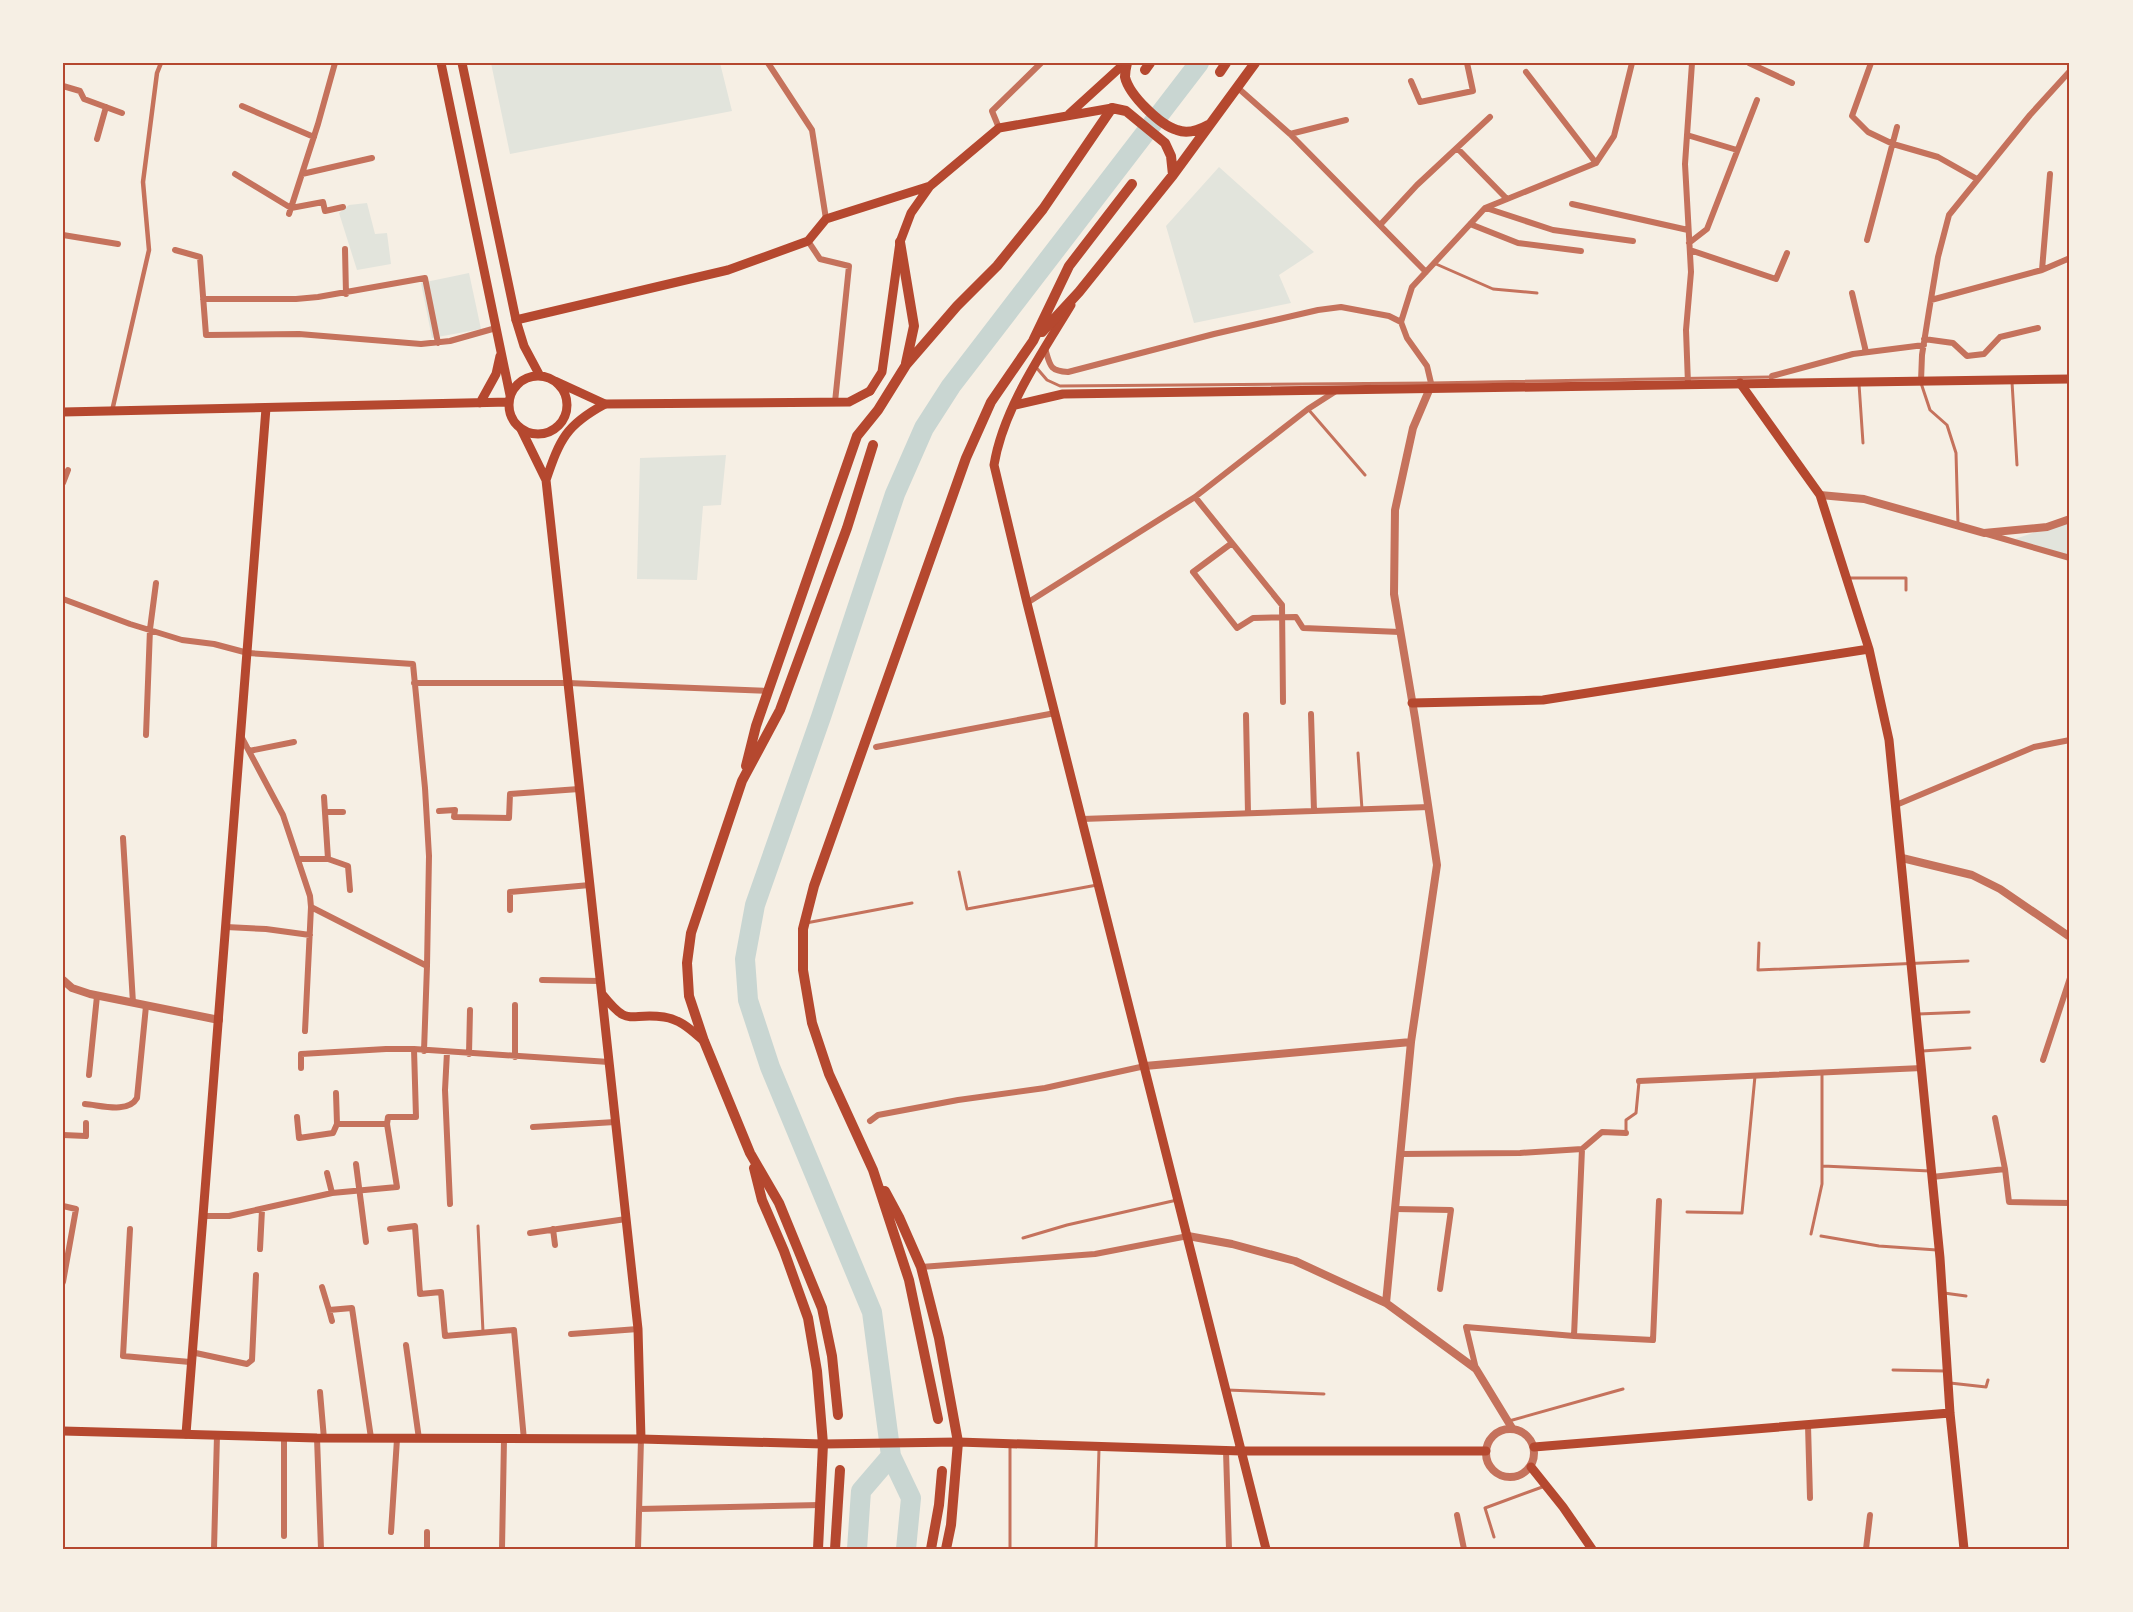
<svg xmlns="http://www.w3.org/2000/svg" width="2133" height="1612" viewBox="0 0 2133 1612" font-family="Rubik,sans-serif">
	<rect width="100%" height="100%" fill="#f6efe4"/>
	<!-- green -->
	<path fill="#e2e4dc" d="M491 63H720L732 111 510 154Z
		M1219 167 1314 252 1279 275 1291 303 1194 323 1166 226Z
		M367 203 375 234 387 233 391 264 357 270 339 213 349 205Z
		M469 273 481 329 432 338 421 283Z
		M726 455 721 505 703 506 697 580 637 579 640 458Z
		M2070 520 2069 557 2015 539Z"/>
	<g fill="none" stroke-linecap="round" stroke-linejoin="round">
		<!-- river -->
		<path stroke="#c9d6d2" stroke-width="20" d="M891 1456 911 1498 906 1549
			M857 1549 861 1491 891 1456 872 1312 770 1067 748 1000 745 959 755 905 821 717 895 494 924 428 951 386 1199 63"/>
		<!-- service -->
		<path stroke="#c5725c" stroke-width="3" d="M1436 264 1493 289 1537 293
			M1035 366 1047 380 1060 386 1431 383 1770 377
			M2012 382 2017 465
			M1921 383 1930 410 1947 425 1956 453 1958 525
			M1859 384 1863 443
			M1308 409 1365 475
			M1848 578H1906V590
			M1358 753 1362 809
			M959 872 967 909 1097 885
			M806 923 912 903
			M1759 943 1758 970 1968 961
			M1918 1014 1969 1012
			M1922 1051 1970 1048
			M1626 1133V1120L1636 1113 1639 1082
			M1823 1166 1930 1171
			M1687 1212 1742 1213 1755 1076
			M478 1226 483 1332
			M1811 1234 1822 1184V1073
			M1821 1236 1879 1246 1937 1250
			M1023 1238 1067 1225 1177 1200
			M1944 1293 1966 1296
			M1893 1370 1945 1371
			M1950 1383 1986 1387 1988 1380
			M1227 1390 1324 1394
			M1509 1421 1623 1389
			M1010 1446V1549
			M1494 1537 1485 1508 1545 1486
			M1096 1549 1099 1449"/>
		<!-- pedestrian -->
		<path stroke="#c5725c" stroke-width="4.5" d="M112 411 149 250 143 182 157 73 161 63"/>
		<!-- minor -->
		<path stroke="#c5725c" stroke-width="6" d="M768 63 812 130 826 219
			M1749 63 1792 83
			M1871 63 1852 116 1868 132 1893 144 1938 157 1977 179
			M1526 72 1596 163
			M1411 81 1420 102 1473 91 1467 63
			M63 86 80 91 84 99 122 113
			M1238 88 1290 134 1426 272
			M242 106 314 137
			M999 128 992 111 1041 63
			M1290 134 1346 120
			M1687 135 1737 150
			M97 139 106 107
			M1457 148 1506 198
			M1596 163 1614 136 1632 63
			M235 174 291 208 323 202 325 211 343 207
			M302 174 372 158
			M1572 204 1688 230
			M1486 208 1553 230 1633 241
			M289 214 318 124 335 63
			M1470 224 1518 243 1581 251
			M1380 225 1417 185 1490 117
			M63 235 118 244
			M1867 240 1897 127
			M808 241 820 259 849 266 835 402
			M1689 243 1707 229 1757 100
			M345 249 346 294
			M175 250 200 257 206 335 299 334 421 344 450 341 496 328
			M1690 250 1776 279 1787 253
			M2042 270 2050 174
			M1852 293 1866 352
			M203 299H296L318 297 425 278 438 343
			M1931 300 2042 270 2070 258
			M1401 322 1412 287 1485 208 1596 163
			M1924 339 1953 343 1967 356 1984 354 2000 337 2038 328
			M1045 348C1050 365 1049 371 1068 372L1214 334 1318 310 1341 307 1389 316 1401 322 1407 338 1427 366 1431 383 1430 388
			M1921 381 1922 355 1929 311 1938 257 1949 215 2030 115 2070 71
			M1772 383V376L1853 354 1924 345
			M1688 384 1686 330 1691 272 1685 164 1692 63
			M63 483 68 470
			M1195 497 1282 605 1283 702
			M1987 534 2070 558
			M1232 543 1193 572 1237 628 1253 618 1296 617 1303 628 1400 632
			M63 599 130 624 182 640 214 644 248 653 413 664 425 788 429 856 427 966
			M1027 603 1195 497 1308 409 1336 391
			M414 683H568L768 691
			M1311 714 1314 811
			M1246 715 1248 813
			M146 735 150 629 156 583
			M242 738 283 815 310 896 311 907 427 966 424 1051
			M876 747 1055 713
			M249 751 294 742
			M324 797 328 859
			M1896 805 2034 747 2070 740
			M439 811 455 810 454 817 509 818 510 794 579 789
			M325 812H343
			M1082 819 1429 807
			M123 838 133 1003
			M298 859H328L348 866 350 890
			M510 910V892L590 885
			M226 927 266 929 310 935
			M542 980 600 981
			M305 1031 311 907
			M447 1052 445 1090 450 1204
			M469 1054 470 1010
			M515 1057V1005
			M2043 1060 2070 978
			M301 1068V1054L386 1049H414L609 1062
			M89 1075 97 996
			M1639 1081 1922 1068
			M336 1093 337 1124
			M85 1104C100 1105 128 1114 137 1098L146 1006
			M297 1117 299 1138 333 1133 337 1124H387L388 1117H416L414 1049
			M1995 1118 2005 1169
			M870 1121 878 1115 958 1100 1045 1088 1145 1066
			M533 1127 615 1122
			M63 1135 86 1136V1123
			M1400 1154 1520 1153 1582 1149 1602 1132 1626 1133
			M356 1164 366 1242
			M327 1173 332 1193
			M1932 1177 2005 1169 2009 1202 2070 1203
			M63 1206 76 1209 63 1282
			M1395 1209 1451 1210 1440 1289
			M202 1216H229L332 1193 397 1187 387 1124
			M130 1229 123 1356 190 1362
			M390 1229 415 1226 420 1294 441 1292 445 1336 514 1330 524 1440
			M553 1229 555 1245
			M530 1233 626 1219
			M260 1249 262 1210
			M921 1267 1095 1254 1188 1236
			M322 1287 329 1310 352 1308 371 1438
			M329 1310 332 1321
			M571 1334 638 1329
			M1574 1336 1582 1149
			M406 1345 419 1439
			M191 1352 247 1364 252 1360 256 1275
			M1476 1369 1466 1327 1574 1336 1653 1340 1659 1201
			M320 1392 324 1439
			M1808 1425 1810 1498
			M317 1438 321 1549
			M1226 1451 1229 1549
			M639 1509 820 1505
			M1457 1515 1464 1549
			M391 1532 397 1439
			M427 1532V1549
			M284 1536V1437
			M214 1549 217 1435
			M502 1549 504 1439
			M638 1549 641 1439
			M1866 1549 1870 1515"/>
		<!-- tertiary -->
		<path stroke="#c5725c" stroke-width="8" d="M1820 495 1864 499 1984 533 2047 527 2070 519
			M1902 858 1972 875 2000 889 2070 937
			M63 980 72 988 90 994 219 1020
			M1145 1066 1411 1042
			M1188 1236 1232 1244 1295 1261 1386 1303 1476 1369 1512 1428
			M1386 1303 1411 1042 1437 865 1415 718 1394 594 1395 510 1413 428 1430 388
			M1486 1453a24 24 0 1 1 48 0a24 24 0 1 1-48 0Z"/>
		<!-- secondary -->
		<path stroke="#b5482f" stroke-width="9" d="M1069 114 1125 63
			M516 320 728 270 808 241 826 219 930 186
			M1740 383 1820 495 1869 649 1889 740 1940 1258 1950 1413 1964 1549
			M870 391 882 372 900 242 911 213 930 186 999 128 1112 108
			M521 429 546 480 638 1329 641 1439
			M546 480C560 439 566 425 605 404
			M1412 703 1543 700 1869 649
			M602 994C630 1029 627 1012 664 1017 680 1019 691 1030 704 1041
			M186 1434 266 408
			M1534 1447 1950 1413
			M1241 1451H1486
			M1531 1467 1563 1507 1592 1549"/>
		<!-- primary -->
		<path stroke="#b5482f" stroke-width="9" d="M441 63 510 395
			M462 63 516 320 524 346 540 376
			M1071 305C1042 353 1003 409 994 465L1027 603 1266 1549
			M509 405a29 29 0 1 1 58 0a29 29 0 1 1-58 0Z
			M555 381 605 404 849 402 870 391
			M480 403 496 374 500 356
			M1015 405 1063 394 2070 379
			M63 412 509 402
			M63 1431 317 1438 641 1439 823 1444 958 1442 1241 1451"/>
		<!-- trunk -->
		<path stroke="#b5482f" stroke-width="10" d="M1127 63C1126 67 1125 73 1125 77 1129 95 1160 125 1177 130 1187 134 1199 130 1208 125
			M1145 70 1150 63
			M1220 72 1226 63
			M900 242 914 326 906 363
			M1042 332 1079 292 1173 175 1255 63
			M746 766 756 726 857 436 878 410 906 365 957 306 997 266 1043 209 1112 108 1126 111 1165 143 1171 156 1173 175
			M754 1168 762 1200 784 1251 808 1318 817 1371 823 1444 818 1549
			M885 1191 899 1217 921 1267 939 1338 958 1442 951 1525 946 1549
			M838 1415 832 1356 822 1308 779 1203 750 1153 704 1041 689 996 687 963 691 933 742 781 780 710 847 528 873 445
			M938 1419 909 1280 873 1170 829 1074 812 1023 803 970V929L814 886 966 458 991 402 1033 341 1069 266 1132 184
			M835 1549 840 1470
			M931 1549 939 1505 942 1471"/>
	</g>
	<!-- border -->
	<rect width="2133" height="1612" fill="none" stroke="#f6efe4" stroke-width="129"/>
	<rect x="64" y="64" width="2004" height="1484" fill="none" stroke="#b5482f" stroke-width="2"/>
</svg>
